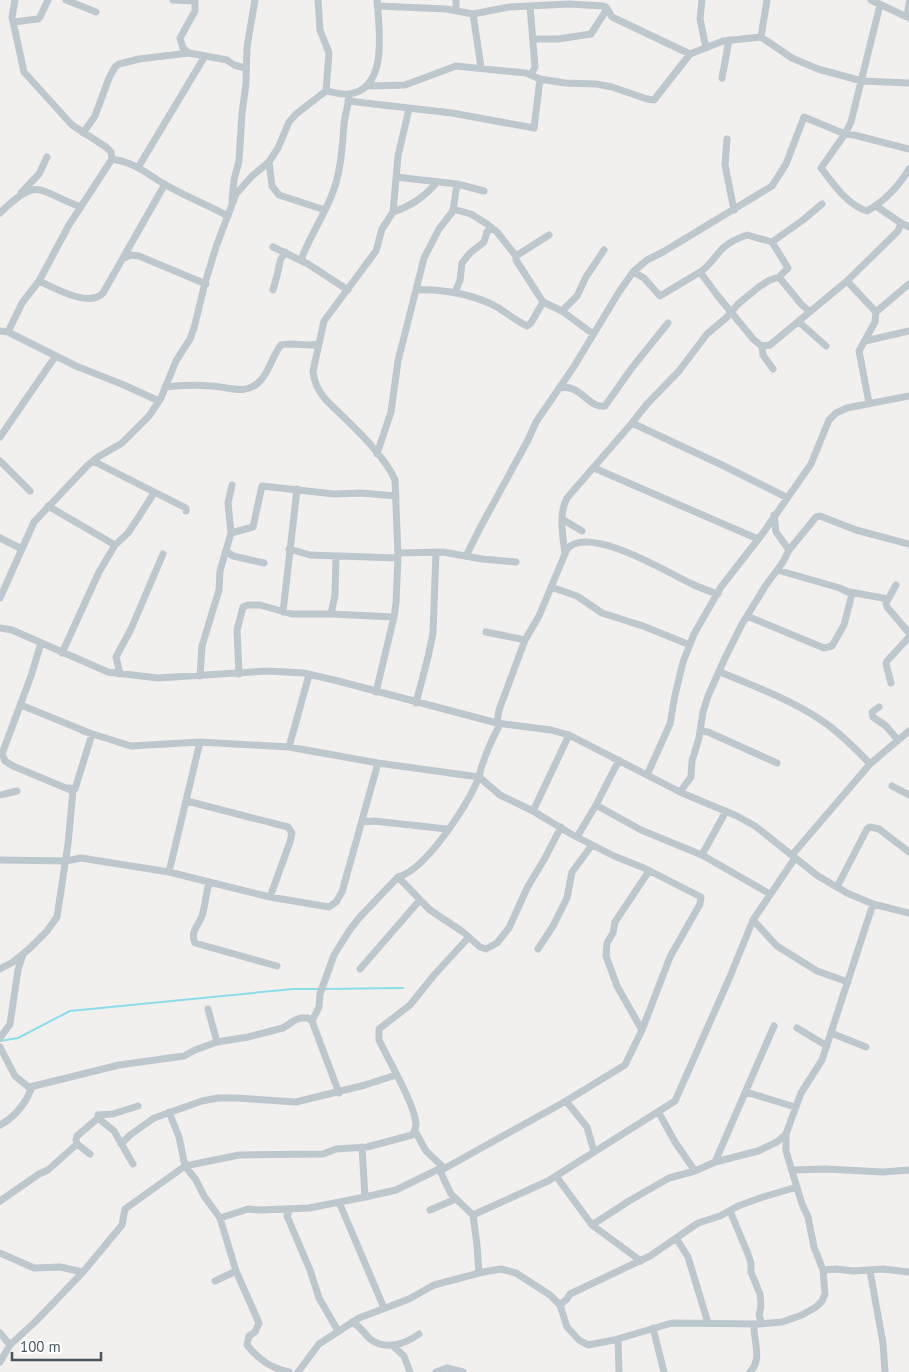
<svg xmlns="http://www.w3.org/2000/svg" width="909" height="1372" viewBox="0 0 909 1372" font-family="'PT Sans',sans-serif">
	<rect width="100%" height="100%" fill="#f2efef"/>
	<g fill="none" stroke-linecap="round" stroke-linejoin="round">
		<!-- stream -->
		<path stroke="#8cddeb" stroke-width="2" d="M325 989 403 988
			M0 1041 18 1038 70 1011 293 989H320"/>
		<!-- minor -->
		<path stroke="#bdc7ce" stroke-width="7" d="M66 0 96 12
			M173 0 195 1
			M318 0 320 30 329 53 326 91
			M702 0 700 19 706 48
			M871 0 907 17
			M909 3 907 17 909 18
			M880 5 851 122 845 134 854 135 909 149
			M378 6 446 9 473 14 509 7 569 4 603 6 606 7 612 17 690 54 723 41 761 37 792 58 818 69 862 81 909 83
			M530 6 535 67 531 75
			M456 11V0
			M473 14 481 67
			M14 22 38 19 40 17 48 0
			M761 37 767 0
			M534 39H558L591 34 607 9
			M189 53 183 48 180 38 195 11V0
			M722 78 729 40
			M367 86 405 85 456 66 526 73 540 79 565 83 596 84 612 87 647 99 654 100 690 54
			M348 101 452 113 534 128 540 79
			M83 133 95 116 109 78 115 67 119 64 139 59 189 53 227 60 234 65 245 68
			M727 139 725 165 734 210
			M112 159C136 163 144 172 164 184 185 196 207 205 228 216
			M269 162 272 186 279 195 325 210
			M139 166 205 56
			M396 177 457 184 484 191
			M21 193 39 174 47 157
			M232 200 234 180 239 161 242 113 246 84 247 47 255 0
			M453 209 471 214 487 224 497 232 516 256V260L543 302 562 311 593 334
			M393 212C411 206 425 197 437 182
			M0 213C39 175 37 191 81 207
			M901 223 909 227
			M772 242 803 220 822 204
			M273 247 308 264 348 290
			M516 256 549 235
			M124 258 131 255 139 256 206 284
			M301 260C309 238 322 219 331 197 341 173 342 150 344 124 345 115 348 106 349 97
			M633 272 644 278 660 296 700 272 717 295 754 340 762 346 770 345 847 281 898 231 901 223 876 206
			M700 272C710 266 715 256 723 248 730 242 738 238 747 235L772 242 788 268 779 277
			M39 281C55 288 89 308 103 293L165 184
			M847 281 876 312 875 322 859 351 869 403
			M273 290C276 280 278 272 280 262 280 257 284 257 285 252
			M416 290C440 288 476 295 497 307 507 313 516 321 527 326L531 323 543 302
			M455 293 460 280 462 263 470 253 484 242 487 232 491 227
			M562 311 577 296 586 277 604 250
			M876 312 909 284
			M799 322 826 346
			M0 331 8 332 76 366 124 385 159 401
			M8 332 22 303 39 281 69 225 112 159 111 152 106 147 72 125 24 72 12 17 15 0
			M865 341 909 331
			M762 346 763 355 773 369
			M165 387C180 385 197 385 212 386 229 387 246 396 260 381 270 371 272 356 281 345 294 342 306 347 319 344
			M559 388C581 383 588 409 605 406L631 369 668 323
			M632 423 724 466 786 497
			M0 437 55 357
			M377 454 391 412 398 361 424 258 439 229 453 211 457 184
			M0 461 30 491
			M93 461 186 508V511
			M594 468 758 539
			M48 506 115 545
			M774 515 776 532 789 550
			M562 519 582 531
			M231 533 253 527 262 486 334 494 361 493 396 496
			M0 538 22 549
			M289 549 310 555 398 558
			M227 552 233 556 264 563
			M398 553 443 552 482 559 516 562
			M565 554C563 536 558 515 567 498L632 423 647 404 679 371 707 334 726 318 738 304 760 286 770 280 779 277 801 304 810 312
			M466 556 480 528 528 440 536 422 573 368 619 292 633 272 647 260 663 252 772 186 786 164 804 117 845 134 821 168C834 184 846 204 867 211 885 201 898 187 909 169
			M896 585 886 603 887 607 909 633
			M551 587 577 596 602 613 643 626 690 645
			M850 592 888 599
			M0 598 34 522 87 466 98 457 122 443 149 416 161 398 176 361 190 339 194 328 205 283 216 247 236 194 252 176 269 162 278 148 289 122 296 114 326 91C333 92 342 95 349 94 389 89 379 27 377 0
			M283 612 297 489
			M331 614 335 595 336 556
			M747 616 824 648 832 646 844 625 852 594 840 588 777 570
			M0 628 12 630 108 672 158 678 267 671 304 673 338 681 497 723 551 730 569 735 682 793 737 816 755 826 818 876 847 893 873 904 909 913
			M486 632 525 640
			M62 653 99 572 115 545 128 533 138 518 154 493
			M720 672C754 686 789 699 821 720 839 732 855 748 870 764
			M120 674 116 657 131 629 163 554
			M239 674 237 630 243 607 248 605H260L292 614H331L394 617
			M200 676 202 646 219 590 220 571 231 533 228 503 232 485
			M891 683 886 664 887 661 909 637
			M376 692 394 617 396 603 398 556 395 480C383 452 347 421 326 400 318 391 314 383 313 371L324 321 376 251 382 229 393 212 398 156 409 109
			M416 703 428 657 433 633 436 552
			M21 705 92 734 75 789 69 788
			M879 707 872 712 873 717 886 726 898 740
			M497 723 499 710 525 640 539 616 567 549C589 524 668 573 692 584 700 588 709 591 718 594
			M83 731 131 746 200 742 289 747 378 763 479 777 500 795 533 811 571 834 614 856 644 868 701 897 700 904 670 957 642 1030 625 1065 566 1101 440 1171
			M700 731 708 732 777 763
			M289 747 309 675
			M647 775 670 724 675 695 683 662 694 634 721 587 763 533 811 464 829 420 836 413 847 408 909 396
			M892 786 909 795
			M680 792 691 777 692 761 699 738 703 712 708 696 725 658 742 624 766 585 783 562 789 550 816 517 820 516 856 530 909 544
			M0 795 17 791
			M187 801 288 827 292 833 290 842 270 897
			M596 805 641 830 702 855 770 894
			M533 811 569 735
			M362 822 374 821 447 829
			M577 837 596 805 619 760
			M702 855 726 811
			M792 855 870 764 909 731
			M0 860 66 861 81 858 169 872 270 897 329 907 336 902 342 892 378 763
			M169 872 200 742
			M398 877 430 910 463 932 480 947 486 949 497 943 509 928 527 888 545 858 561 827
			M209 883C206 894 205 906 202 916 198 926 190 932 195 943L277 966
			M837 887 867 829 870 827 879 829 909 852
			M753 920 777 946 817 971 848 982
			M538 949 553 926 567 898 572 872 592 845
			M0 969 13 962 29 949 47 931 57 917 68 844 73 791 13 766 5 761 2 754 31 676 41 643
			M360 969 419 901
			M208 1009 217 1042
			M312 1021 319 1007 320 994 334 955 349 931 359 918 398 877C426 870 468 804 479 777 480 773 481 767 483 763 487 749 494 736 500 724
			M797 1028 827 1046
			M642 1030 617 986 606 956 607 943 613 933 615 922 649 871
			M831 1033 866 1047
			M0 1038 10 1024 18 970 23 954
			M0 1047 15 1076 31 1089C26 1103 14 1118 0 1125
			M30 1087 119 1065 184 1056 195 1050 217 1042 248 1037 283 1028 295 1020 301 1018H308L312 1021 339 1093
			M746 1092 795 1107
			M566 1101 587 1127 594 1152
			M169 1112 179 1137 185 1166 196 1180 204 1196 220 1218 236 1271 259 1323 255 1332 249 1336 247 1345C259 1360 271 1368 289 1372
			M659 1113 675 1142 695 1171
			M98 1118 114 1131 133 1164
			M415 1131 426 1151 443 1167 440 1171 451 1194 473 1215 477 1245 479 1273
			M77 1144 90 1154
			M121 1144 130 1135 154 1118 202 1101 218 1098H236L296 1102 365 1085 396 1075
			M362 1147 365 1197
			M715 1162 774 1026
			M792 1170 826 1169 883 1172 909 1170
			M556 1176 592 1225 641 1261
			M0 1201 39 1174 48 1170 77 1144 76 1140 77 1136 98 1118V1115L113 1114 138 1106
			M339 1202 384 1308
			M290 1209 287 1216 310 1270 319 1298 338 1331
			M430 1210 456 1199
			M730 1211 748 1254 751 1263V1272L760 1294 761 1306 759 1315 762 1324
			M473 1215 548 1181 675 1101 729 979 753 920 795 858
			M220 1218 248 1209 260 1210 309 1208 365 1197 396 1190 443 1167
			M592 1225 629 1201 669 1178 695 1171 715 1162 758 1151 777 1142 786 1134
			M676 1238 688 1257 708 1323
			M0 1253 34 1268 60 1267 83 1272
			M823 1270 836 1269 853 1271 883 1269 909 1272
			M870 1271 883 1343 885 1372
			M215 1281 236 1271
			M560 1305 567 1299 570 1294 650 1256 698 1223 720 1216 738 1206 763 1197 797 1187
			M352 1322C360 1326 364 1333 370 1339 386 1351 405 1344 419 1334
			M653 1328 664 1372
			M0 1333 10 1345
			M618 1339 619 1372
			M392 1345 404 1356 410 1372
			M0 1362 10 1345 35 1322 83 1272 122 1225 125 1209 185 1166 239 1155 323 1154 336 1149 367 1147 412 1135C415 1131 416 1128 416 1124 415 1105 388 1059 379 1040V1029L410 1005 435 974 469 937
			M298 1372 319 1344 359 1318 409 1299 434 1285 483 1272 501 1269 516 1273 550 1295 560 1305 567 1327 579 1340 588 1345 614 1340 672 1323 760 1324 782 1322 802 1315 816 1307 822 1301 825 1294 823 1270 814 1247 808 1217 802 1204 786 1151V1134L801 1093 822 1060 873 904
			M436 1372 447 1368 463 1372
			M750 1372C763 1359 753 1340 754 1324"/>
	</g>
	<!-- scale -->
	<path d="M12 1352v8h89v-8" fill="none" stroke="#47545c" stroke-width="2.5"/>
	<text x="20" y="1352" font-size="15" fill="#47545c" stroke="#ffffff" stroke-width="4" paint-order="stroke">100 m</text>
</svg>
